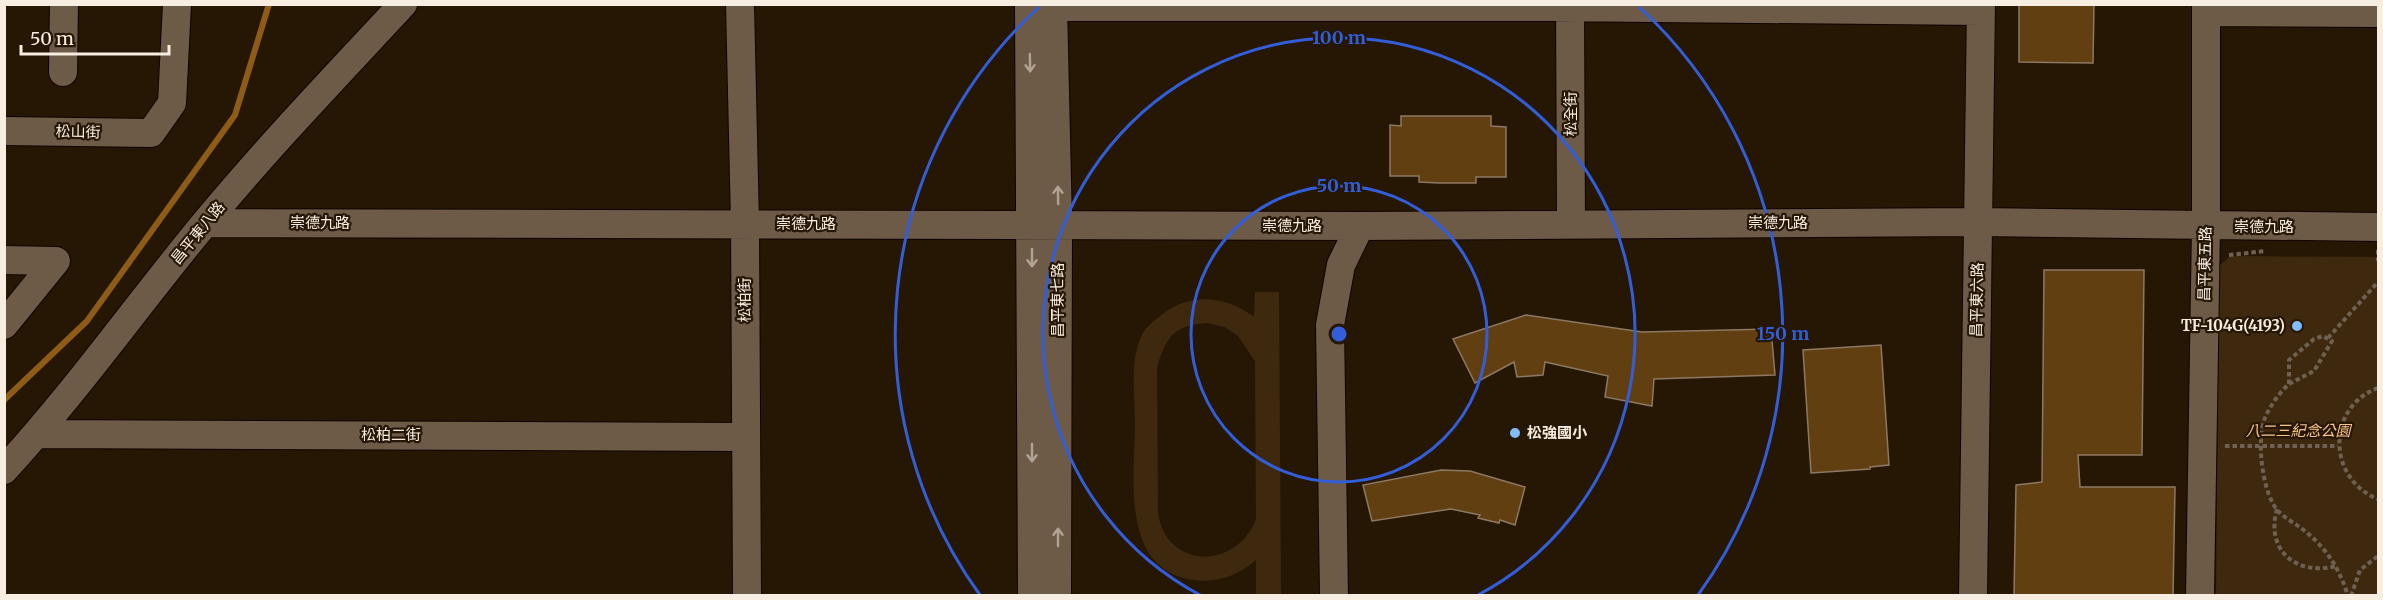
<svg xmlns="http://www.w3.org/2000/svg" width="2383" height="600" viewBox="0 0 2383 600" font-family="Merriweather,'Noto Sans TC',serif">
	<rect width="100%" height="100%" fill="#261705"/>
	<!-- green -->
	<path fill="#3e290e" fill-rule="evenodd" d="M2230 256 2378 257V595L2216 596 2219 266Z
		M1255 292H1279L1281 595H1256V560C1237 576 1218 583 1193 580 1119 569 1135 476 1135 423 1135 396 1129 357 1143 333 1146 327 1154 321 1159 317 1188 292 1225 295 1254 317ZM1207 323 1225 327 1238 336 1255 361 1256 519C1237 570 1166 570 1158 513L1157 367C1166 337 1174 325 1207 323Z"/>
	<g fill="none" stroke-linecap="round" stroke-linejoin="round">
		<!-- stream -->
		<path stroke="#8e5c16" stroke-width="6" d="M4 400 87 321 235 115 269 4"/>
	</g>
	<!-- building -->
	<path fill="#623f10" stroke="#8c7964" stroke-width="1.5" d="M2019 4H2094L2093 63 2019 62Z
		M1401 116H1491V126L1506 127V177H1476V183H1439L1419 182V176H1390V125L1401 126Z
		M2044 270H2144L2142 455H2078L2080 487H2175L2173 596H2014L2016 485 2042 482Z
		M1526 315 1642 332 1771 329 1775 375 1654 379 1652 406 1605 397 1608 376 1545 362 1543 375 1517 377 1514 362 1475 383 1453 339Z
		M1881 345 1889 465 1870 467V469L1811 473 1803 350Z
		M1441 470 1470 471 1525 487 1515 525 1500 520 1499 523 1478 518 1480 515 1451 509 1372 521 1363 485Z"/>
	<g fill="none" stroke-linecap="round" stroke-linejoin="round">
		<!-- minor casing -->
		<g stroke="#0f0300" stroke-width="30">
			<path id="minor" d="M740 4 745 224 747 596
				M1029 4 1032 596
				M1053 4 1058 224 1057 596
				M1570 4 1571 224
				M1053 7H1553L1980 11
				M2206 12 2378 13
				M63 72 64 4
				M4 131 151 133 172 103 177 4
				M205 223 1360 226 1977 222 2378 227
				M4 260 56 261 4 325
				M37 434 745 437
				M4 470C76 392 137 305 205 223 267 148 336 76 403 4
				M1334 596 1330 325 1341 265 1360 226
				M1973 596 1981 4
				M2200 596 2206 226V4"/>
		</g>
		<!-- path -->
		<path stroke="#6e6151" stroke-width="4" stroke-dasharray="4.5 3" stroke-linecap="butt" d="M2378 250V261
			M2229 255 2266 251
			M2328 338 2378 282
			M2289 384 2314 371 2332 341 2323 336 2314 339 2289 360V384C2279 393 2270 406 2265 418 2256 439 2262 495 2279 512 2285 518 2294 523 2301 528 2325 546 2339 567 2348 596
			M2378 388C2326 407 2327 479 2378 499
			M2225 446H2338
			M2277 509C2265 551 2297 576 2336 566
			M2351 596 2360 570 2378 556"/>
		<!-- minor -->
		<use href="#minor" stroke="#6d5b47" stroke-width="28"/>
	</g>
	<!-- one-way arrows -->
	<defs><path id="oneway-shaft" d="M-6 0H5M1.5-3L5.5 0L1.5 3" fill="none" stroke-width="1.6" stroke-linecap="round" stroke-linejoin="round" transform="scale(1.5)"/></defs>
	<g stroke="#b2a494">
		<use href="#oneway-shaft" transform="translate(1030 63) rotate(89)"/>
		<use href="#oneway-shaft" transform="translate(1058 195) rotate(-91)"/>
		<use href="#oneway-shaft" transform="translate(1032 258) rotate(90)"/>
		<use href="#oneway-shaft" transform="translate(1032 453) rotate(90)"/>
		<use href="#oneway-shaft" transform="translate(1058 537) rotate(-90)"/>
	</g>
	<!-- distance rings -->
	<g fill="none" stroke="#335ed9" stroke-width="3">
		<circle cx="1339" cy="334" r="148"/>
		<path d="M1200 595A296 296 0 1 1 1478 595"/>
		<path d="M980 595A444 444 0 0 1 1039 7M1639 7A444 444 0 0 1 1698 595"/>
	</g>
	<!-- markers -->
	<g fill="#80bdfa" stroke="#261705" stroke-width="2">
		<circle cx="2297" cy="326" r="6"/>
		<circle cx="1515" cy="433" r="6"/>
	</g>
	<g text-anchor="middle" stroke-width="4.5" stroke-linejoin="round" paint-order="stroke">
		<!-- street labels -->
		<g font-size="15" fill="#f8ede1" stroke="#261705">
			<text transform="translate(1571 114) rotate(-90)" y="5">松全街</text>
			<text transform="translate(78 132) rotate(1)" y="5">松山街</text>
			<text x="320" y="228">崇德九路</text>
			<text x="1778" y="228">崇德九路</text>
			<text x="806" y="229">崇德九路</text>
			<text x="1292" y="231">崇德九路</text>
			<text x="2264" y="232">崇德九路</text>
			<text transform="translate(198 233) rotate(-51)" y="5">昌平東八路</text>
			<text transform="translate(2205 264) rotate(-89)" y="5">昌平東五路</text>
			<text transform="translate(745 300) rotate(-90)" y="5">松柏街</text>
			<text transform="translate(1058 300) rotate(-90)" y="5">昌平東七路</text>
			<text transform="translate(1977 300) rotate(-89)" y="5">昌平東六路</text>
			<text x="391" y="440">松柏二街</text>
		</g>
		<!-- poi labels -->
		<g font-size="15" font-weight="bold" fill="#f8ede1" stroke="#261705" text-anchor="end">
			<text x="2285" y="331">TF-104G(4193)</text>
			<text x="1527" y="438" text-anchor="start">松強國小</text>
		</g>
		<!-- park labels -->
		<g font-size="15" font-style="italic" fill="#f8c48a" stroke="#261705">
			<text x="2298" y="436">八二三紀念公園</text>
		</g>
	</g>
	<circle cx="1339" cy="334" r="9" fill="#335ed9" stroke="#261705" stroke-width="3"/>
	<g font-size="18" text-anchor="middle" font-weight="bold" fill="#335ed9" stroke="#261705" stroke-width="4.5" stroke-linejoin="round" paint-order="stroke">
		<text x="1339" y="44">100 m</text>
		<text x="1339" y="192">50 m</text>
		<text x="1783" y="340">150 m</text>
	</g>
	<!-- border -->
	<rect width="2383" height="600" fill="none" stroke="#f8ede1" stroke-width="12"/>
	<!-- scale -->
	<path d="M21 45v9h148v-9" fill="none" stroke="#f8ede1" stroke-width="3"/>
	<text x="30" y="45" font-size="18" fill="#f8ede1" stroke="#261705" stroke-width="4.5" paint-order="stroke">50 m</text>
</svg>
